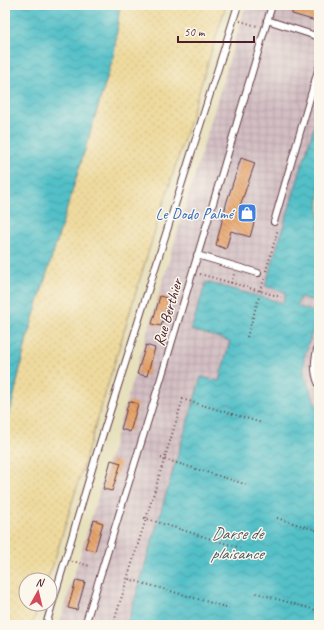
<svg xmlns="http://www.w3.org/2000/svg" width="324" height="630" viewBox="0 0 324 630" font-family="Caveat,sans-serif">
	<defs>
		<pattern id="industrial-grid" width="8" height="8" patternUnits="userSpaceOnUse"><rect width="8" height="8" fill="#d2bec3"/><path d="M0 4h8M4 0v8" fill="none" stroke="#b6a3a8"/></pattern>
		<pattern id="sand-dots" width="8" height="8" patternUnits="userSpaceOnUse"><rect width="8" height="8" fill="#eeda9e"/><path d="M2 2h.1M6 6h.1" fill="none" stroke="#cebb88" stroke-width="1.8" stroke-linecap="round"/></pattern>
		<pattern id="water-waves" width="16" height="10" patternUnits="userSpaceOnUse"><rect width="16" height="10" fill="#52c0c8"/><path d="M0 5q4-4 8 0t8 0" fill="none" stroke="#469ba3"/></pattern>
		<pattern id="building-back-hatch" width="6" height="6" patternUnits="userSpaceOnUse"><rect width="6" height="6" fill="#e6a369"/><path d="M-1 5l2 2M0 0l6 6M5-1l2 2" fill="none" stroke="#bc8457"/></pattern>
	</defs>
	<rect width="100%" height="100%" fill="#fbf7ec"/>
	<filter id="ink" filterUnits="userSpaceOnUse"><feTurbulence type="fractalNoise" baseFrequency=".025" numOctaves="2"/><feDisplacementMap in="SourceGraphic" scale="8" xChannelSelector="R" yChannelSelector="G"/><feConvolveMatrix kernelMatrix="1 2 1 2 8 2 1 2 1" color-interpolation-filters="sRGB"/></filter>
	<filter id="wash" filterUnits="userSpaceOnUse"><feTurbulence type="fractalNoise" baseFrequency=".012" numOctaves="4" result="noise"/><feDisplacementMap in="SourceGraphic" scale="16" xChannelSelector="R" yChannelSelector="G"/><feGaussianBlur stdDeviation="0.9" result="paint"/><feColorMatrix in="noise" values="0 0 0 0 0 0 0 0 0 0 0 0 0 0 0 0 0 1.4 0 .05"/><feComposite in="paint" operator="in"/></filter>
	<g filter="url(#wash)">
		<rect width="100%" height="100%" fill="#e7e0bc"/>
		<!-- industrial -->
		<path fill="url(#industrial-grid)" d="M246 5H319V625H59Z"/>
		<!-- sand -->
		<path fill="url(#sand-dots)" stroke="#9c7c64" d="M120 5H226L143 269 54 562 47 580H26V604H39L32 625H5V435L27 338 114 55Z"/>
		<!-- water -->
		<path fill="url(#water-waves)" stroke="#4e707a" d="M5 5H120L114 55 27 338 5 435Z
			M319 111V302L300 297 297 306 318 313 304 358V374L319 413V625H127L201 377 219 381 230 341 191 330 206 282 283 303 286 292 265 286Z"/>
		<g id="blocks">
			<!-- building -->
			<path fill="url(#building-back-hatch)" d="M278 5H316L315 8 319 10 316 21 292 14V11Z
				M241 158 255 163 239 209 243 210 242 214 252 217 250 222 254 223 250 237 231 231 226 249 216 245 227 201Z
				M160 296 170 299 161 326 152 324Z
				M146 345 155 348 147 376 137 374Z
				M129 401 138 404 130 432 121 429Z
				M111 460 121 463 112 491 103 489Z
				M94 520 103 523 95 551 85 548Z
				M76 580 85 582 77 610 68 608Z"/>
		</g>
	</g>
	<g filter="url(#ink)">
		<use href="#blocks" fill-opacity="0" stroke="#623c41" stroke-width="1"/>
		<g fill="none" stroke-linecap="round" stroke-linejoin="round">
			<!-- service casing -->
			<g stroke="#623c41" stroke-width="8">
				<path id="service" d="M267 20 319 37
					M274 222 319 67
					M197 255 258 273
					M319 341C315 357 312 369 319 385
					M46 625 95 459 238 5
					M85 625 161 378 272 5"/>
			</g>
			<!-- path -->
			<path stroke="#623c41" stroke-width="2" stroke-dasharray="1 3" stroke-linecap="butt" d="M240 21 257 26
				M266 271 278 229
				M200 274 281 297
				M231 283 234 274
				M260 291 264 279
				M247 337 259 297
				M182 399 262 423
				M161 458 248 485
				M144 518 240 548
				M277 518 319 531
				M72 561 90 566
				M125 578 229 608
				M256 593 319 611
				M113 625 183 399"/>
			<!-- service -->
			<use href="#service" stroke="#fff" stroke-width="6"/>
		</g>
	</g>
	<!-- icons -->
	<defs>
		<g id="shop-square" transform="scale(1)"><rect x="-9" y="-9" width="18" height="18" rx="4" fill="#3f7fe0" stroke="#fbf7ec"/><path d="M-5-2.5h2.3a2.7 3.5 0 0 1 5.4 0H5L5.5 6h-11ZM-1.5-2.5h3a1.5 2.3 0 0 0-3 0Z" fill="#fff"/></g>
	</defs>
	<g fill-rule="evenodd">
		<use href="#shop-square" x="247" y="213"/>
	</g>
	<g text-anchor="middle" stroke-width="3" stroke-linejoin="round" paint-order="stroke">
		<!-- shop labels -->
		<g font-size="16" fill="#366cbe" stroke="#fbf7ec" text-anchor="end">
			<text x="233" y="219">Le Dodo Palmé</text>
		</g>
		<!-- street labels -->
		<g font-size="16" fill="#4a1f2b" stroke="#fbf7ec">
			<text transform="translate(167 312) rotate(-74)" y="6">Rue Berthier</text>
		</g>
		<!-- water labels -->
		<g font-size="17" font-style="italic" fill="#4d5762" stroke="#fbf7ec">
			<text x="237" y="539">Darse de<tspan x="237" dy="20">plaisance</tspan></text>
		</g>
	</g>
	<!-- margin -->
	<rect width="324" height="630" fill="none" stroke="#fbf7ec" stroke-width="20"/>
	<!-- north arrow -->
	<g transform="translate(38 592) rotate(8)"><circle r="19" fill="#fbf7ec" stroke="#b4a19f"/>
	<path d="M0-3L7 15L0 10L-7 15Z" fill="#d1495b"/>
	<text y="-6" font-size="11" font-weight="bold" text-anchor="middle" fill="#4a1f2b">N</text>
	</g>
	<!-- scale -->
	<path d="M178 36v6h76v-6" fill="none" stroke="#4a1f2b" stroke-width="2"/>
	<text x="184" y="36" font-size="12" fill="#4a1f2b" stroke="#fbf7ec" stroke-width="3" paint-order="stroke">50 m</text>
</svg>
